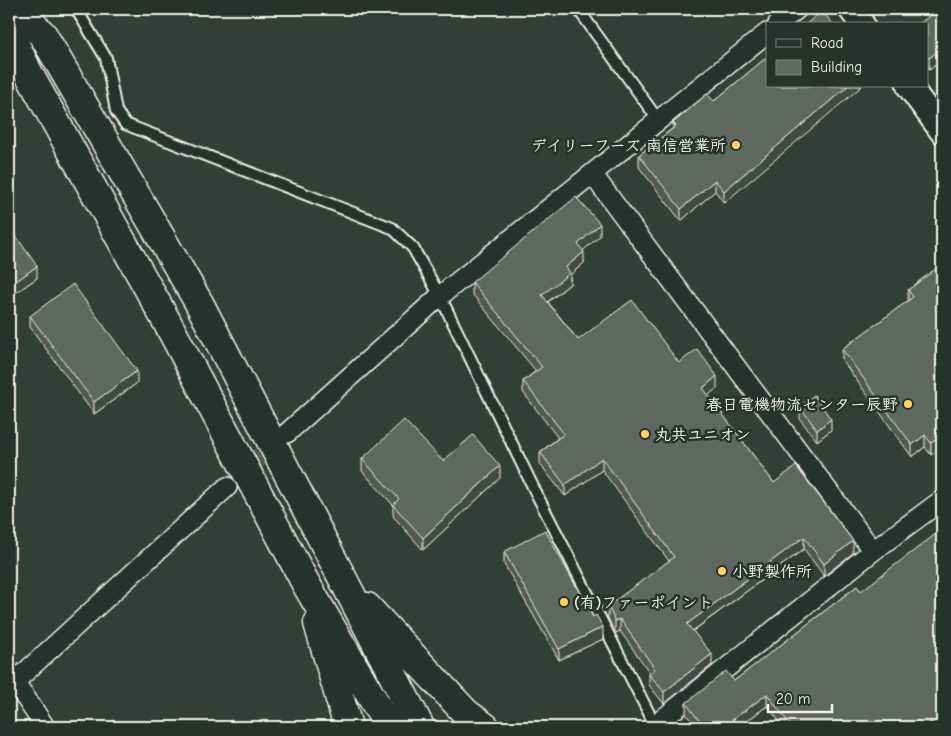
<svg xmlns="http://www.w3.org/2000/svg" width="951" height="736" viewBox="0 0 951 736" font-family="'Comic Neue','Klee One',sans-serif">
	<rect width="100%" height="100%" fill="#323e38"/>
	<filter id="ink" filterUnits="userSpaceOnUse"><feTurbulence type="fractalNoise" baseFrequency=".02" numOctaves="2"/><feDisplacementMap in="SourceGraphic" scale="10" xChannelSelector="R" yChannelSelector="G"/><feConvolveMatrix kernelMatrix="1 2 1 2 8 2 1 2 1" color-interpolation-filters="sRGB"/></filter>
	<g filter="url(#ink)">
		<g fill="none" stroke-linecap="round" stroke-linejoin="round">
			<!-- minor-tunnel -->
			<path stroke="#4f5952" stroke-width="19" stroke-dasharray="19 9" stroke-linecap="butt" d="M227 487 280 439"/>
			<!-- service casing -->
			<g stroke="#f4f1e8" stroke-width="14">
				<path id="service" d="M76 9 106 58 116 111 125 124 392 228 413 248 440 296 537 495 655 725
					M578 9 659 121"/>
			</g>
			<!-- minor casing -->
			<g stroke="#f4f1e8" stroke-width="22">
				<path id="minor" d="M778 24 797 9
					M593 175 873 551 942 500
					M287 433 440 296 767 33
					M9 673 45 727
					M9 687 227 487
					M655 727V725L873 551"/>
			</g>
			<!-- tertiary casing -->
			<g stroke="#f4f1e8" stroke-width="28">
				<path id="tertiary" d="M851 9 862 24
					M909 86 942 131"/>
			</g>
			<!-- motorway casing -->
			<g stroke="#f4f1e8" stroke-width="31">
				<path id="motorway" d="M17 9 43 35 199 303 420 727
					M9 32 30 76 167 322 306 584 389 727
					M367 607 466 713 485 727
					M318 623 348 727"/>
			</g>
			<!-- service -->
			<use href="#service" stroke="#26332d" stroke-width="10"/>
			<!-- minor -->
			<use href="#minor" stroke="#26332d" stroke-width="19"/>
			<!-- tertiary -->
			<use href="#tertiary" stroke="#26332d" stroke-width="24"/>
			<!-- motorway -->
			<use href="#motorway" stroke="#26332d" stroke-width="28"/>
		</g>
		<!-- wall -->
		<path fill="#525953" stroke="#f4f1e8" d="M942 9V60L929 70 927 68V24Z
			M767 57 724 203 715 191 681 221 639 167V155L673 128V123L714 101Z
			M9 226 37 278 11 296 9 293Z
			M600 236 583 250 584 263 570 275V284L548 302 578 340 679 363 717 388 708 395 774 483 853 553 824 576 804 549 693 631 712 665 664 704 649 685V674L650 673 620 631 615 633 608 618V606L669 561 602 470 565 496 540 464V452L558 438 523 392V381L536 371 472 294V282Z
			M942 264 931 455 925 447 912 457 842 360V349L908 301V290Z
			M30 316 137 383 94 414 30 327Z
			M800 407 831 430 817 441 800 419Z
			M362 459 443 461 500 478 423 550 393 516V505L362 471Z
			M504 552 603 639 559 660 504 564Z
			M857 586 942 727H784L767 706 738 727H696L686 714V703L734 681Z"/>
		<!-- shaded-wall -->
		<path fill="#424944" stroke="#f4f1e8" d="M942 48V60L929 70V58Z
			M848 86H862L724 203V191Z
			M715 180V191L681 221V209Z
			M600 224V236L578 255V244Z
			M584 252V263L570 275V284L542 306V295L566 267Z
			M37 266V278L11 296V285Z
			M137 371V383L94 414V402Z
			M717 376V388L703 400V388Z
			M831 419V430L817 441V430Z
			M925 435V447L912 457V445Z
			M942 436V447L931 455V443Z
			M602 458V470L565 496V485Z
			M500 466V478L423 550V538Z
			M804 537V549L687 635V624Z
			M853 541V553L824 576V564Z
			M620 619V631L615 633V621Z
			M603 627V639L559 660V649Z
			M712 654V665L664 704V692Z
			M767 694V706L738 727H723Z
			M931 722V727H924Z"/>
		<!-- building -->
		<path fill="#5f6861" stroke="#f4f1e8" d="M938 9H942V48L929 58 927 56V24H919Z
			M822 11 833 24H806Z
			M767 57V86H848L724 191 715 180 681 209 639 155 676 126 673 123 707 94 714 101Z
			M576 197 600 224 578 244 584 252 566 267 570 273 542 295 578 340 632 300 679 363 697 349 717 376 703 388 774 483 796 466 853 541 824 564 804 537 687 624 712 654 664 692 649 674 655 669 620 619 615 621 608 606 674 557 602 458 565 485 540 452 564 434 523 381 542 367 472 282Z
			M9 226 37 266 11 285 9 282Z
			M942 264V436L931 443 925 435 912 445 842 349 913 297 908 290Z
			M73 284 137 371 94 402 30 316Z
			M814 395 831 419 817 430 800 407Z
			M404 420 443 461 473 435 500 466 423 538 393 505 399 499 362 459Z
			M545 530 593 617 596 615 603 627 559 649 504 552Z
			M937 533 942 541V727H935L931 722 924 727H792L767 694 723 727H716L715 725 711 727H704L686 703 726 671 734 681 857 586 861 591Z"/>
	</g>
	<!-- markers -->
	<g fill="#ffd166" stroke="#26332d" stroke-width="2">
		<circle cx="736" cy="145" r="5"/>
		<circle cx="908" cy="404" r="5"/>
		<circle cx="645" cy="434" r="5"/>
		<circle cx="722" cy="571" r="5"/>
		<circle cx="564" cy="602" r="5"/>
	</g>
	<g text-anchor="middle" stroke-width="5" stroke-linejoin="round" paint-order="stroke">
		<!-- poi labels -->
		<g font-size="16" font-weight="bold" fill="#f4f1e8" stroke="#26332d" text-anchor="start">
			<text x="726" y="151" text-anchor="end">デイリーフーズ 南信営業所</text>
			<text x="898" y="410" text-anchor="end">春日電機物流センター辰野</text>
			<text x="655" y="440">丸共ユニオン</text>
			<text x="732" y="577">小野製作所</text>
			<text x="574" y="608">(有)ファーポイント</text>
		</g>
	</g>
	<!-- margin -->
	<rect width="951" height="736" fill="none" stroke="#26332d" stroke-width="30"/>
	<rect x="15" y="15" width="921" height="706" fill="none" stroke="#f4f1e8" stroke-width="2" filter="url(#ink)"/>
	<!-- legend -->
	<rect x="766" y="22" width="162" height="65" fill="#26332d" stroke="#787f78"/>
	<rect x="776" y="39" width="25" height="8" fill="#26332d" stroke="#787f78"/>
	<text x="811" y="48" font-size="15" fill="#f4f1e8">Road</text>
	<rect x="776" y="60" width="25" height="15" fill="#5f6861" stroke="#787f78"/>
	<text x="811" y="72" font-size="15" fill="#f4f1e8">Building</text>
	<!-- scale -->
	<path d="M768 704v8h64v-8" fill="none" stroke="#f4f1e8" stroke-width="2.5"/>
	<text x="776" y="704" font-size="15" fill="#f4f1e8" stroke="#26332d" stroke-width="4" paint-order="stroke">20 m</text>
</svg>
